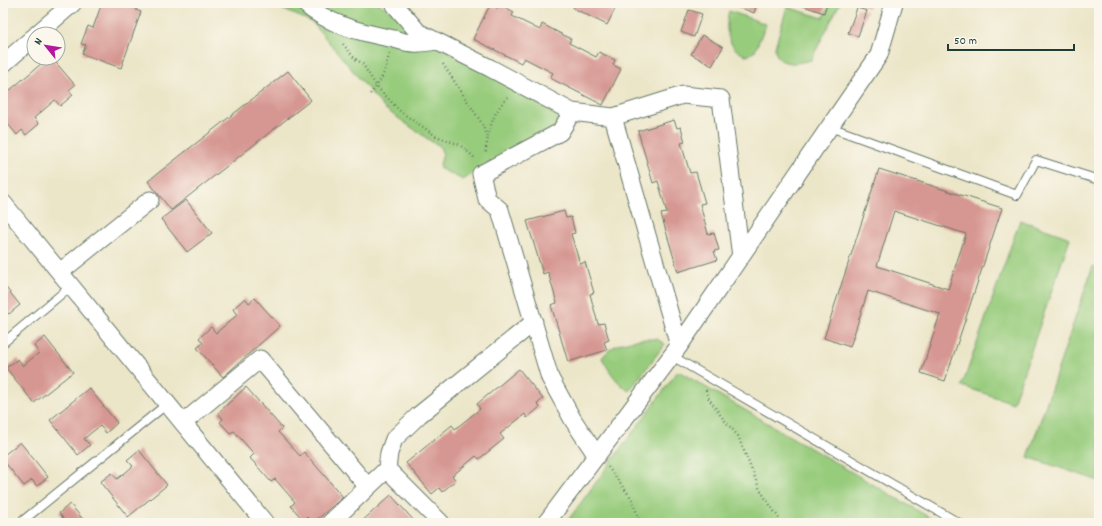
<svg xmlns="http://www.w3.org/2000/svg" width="1102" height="526" viewBox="0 0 1102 526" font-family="Dekko,sans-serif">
	<rect width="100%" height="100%" fill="#fbf7ec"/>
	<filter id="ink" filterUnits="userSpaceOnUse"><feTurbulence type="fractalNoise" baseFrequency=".025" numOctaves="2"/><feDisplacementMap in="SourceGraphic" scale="8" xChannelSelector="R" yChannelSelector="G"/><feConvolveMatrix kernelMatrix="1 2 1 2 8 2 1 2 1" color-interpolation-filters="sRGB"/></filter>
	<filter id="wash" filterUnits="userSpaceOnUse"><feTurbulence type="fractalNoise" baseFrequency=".012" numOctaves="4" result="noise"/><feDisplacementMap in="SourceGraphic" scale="16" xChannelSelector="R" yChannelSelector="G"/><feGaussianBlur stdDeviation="0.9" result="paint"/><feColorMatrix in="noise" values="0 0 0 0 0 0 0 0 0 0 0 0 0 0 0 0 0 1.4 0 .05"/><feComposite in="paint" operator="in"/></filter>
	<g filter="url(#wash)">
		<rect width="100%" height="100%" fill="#ece6c9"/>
		<!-- green -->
		<path fill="#98cc7d" stroke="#5c8458" d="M268 3H378L487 73 563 117 556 129 477 171 463 180 439 168 443 154 439 145 432 142 384 108 312 22Z
			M831 3H840L811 60C797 64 775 67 775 47L787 7 823 18Z
			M729 11 766 24 755 51 748 56C727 50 724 29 729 11Z
			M1020 220 1070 238 1013 403 962 386Z
			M1093 266 1099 268V481L1028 457Z
			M640 339H657L665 344 629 391C617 383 609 371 602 358 613 343 623 343 640 339Z
			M678 371 939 523H566Z"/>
		<g id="blocks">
			<!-- building -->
			<path fill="#d69691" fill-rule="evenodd" d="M102 3H138L136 10 141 12 121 68 82 54 86 45 81 44 88 26 93 28Z
				M576 3H618L607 25 573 8Z
				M728 3H757L754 13Z
				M795 3H827L824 13Z
				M859 3H870L868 8 858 4Z
				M499 4 514 12 512 16 540 30 542 24 571 39 569 43 596 57 599 52 615 60 613 65 621 69 603 105 550 78 553 73 524 58 521 63 473 39 490 5 497 8Z
				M857 8 867 11 858 36 848 33Z
				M689 10 702 14 694 37 681 32Z
				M702 35 723 47 712 66 691 54Z
				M48 58H52L75 85 69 90 73 95 60 106 55 100 34 118 39 124 26 135 22 130 17 135 3 118V96Z
				M288 71 311 100 171 210 148 181Z
				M674 120 677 128 681 127 685 142 681 143 690 173 696 172 705 203 700 204 708 234 714 233 719 250 714 251 717 260 678 272 661 214 667 213 658 181 653 183 638 131Z
				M879 169 1002 208 945 381 921 373 940 314 868 291 850 347 824 338ZM894 211 966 234 948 289 877 266Z
				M186 200 212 233 187 252 161 219Z
				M564 211 566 218 571 217 575 233 571 234 580 264 585 262 594 293 590 294 598 324 604 323 609 340 604 342 607 350 568 362 551 305 557 303 548 272 543 274 527 221Z
				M3 284 20 305 9 314 3 309Z
				M245 298 249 303 255 298 280 326 223 377 197 348 203 343 199 338 211 327 216 333 237 315 233 309Z
				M45 337 73 372 34 403 6 368 18 359 23 366 31 359 39 353 34 346Z
				M519 369 543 399 537 404 540 407 527 418 525 414 500 434 504 439 479 459 476 456 452 476 456 480 442 492 439 488 432 494 406 463 452 425 455 429 480 409 477 404Z
				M246 387 282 428 278 432 300 456 304 452 343 497 313 523 307 517 303 520 291 506 295 502 275 479 271 482 250 458 254 454 234 431 230 433 220 422 223 419 218 413Z
				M89 388 117 423 106 433 100 426 92 432 84 439 90 445 78 455 50 420Z
				M20 442 48 477 37 486 32 480 24 486 3 460V456Z
				M139 450 167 485 128 517 100 482 112 473 117 479 125 473 133 466 127 460Z
				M391 495 416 523H360Z
				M70 504 86 523H60L64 520 59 513Z"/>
		</g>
	</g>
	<g filter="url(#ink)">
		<use href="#blocks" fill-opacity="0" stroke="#677868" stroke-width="1"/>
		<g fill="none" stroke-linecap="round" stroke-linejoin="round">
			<!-- service casing -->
			<g stroke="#677868" stroke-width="10">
				<path id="service" d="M830 127 1017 195 1036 160 1099 180
					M3 343 71 286
					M672 356 959 523
					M20 523 167 404"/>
			</g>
			<!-- minor casing -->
			<g stroke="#677868" stroke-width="19">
				<path id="minor" d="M304 3C328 25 363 33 394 39 401 41 410 44 418 43 424 43 430 42 436 41
					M395 3V5L418 32 490 68 572 112 613 117 683 95 721 99 741 257
					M37 34 73 3
					M3 64 34 37
					M572 112 560 132 481 174 487 199 500 210 550 378 573 420 597 456
					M613 117 679 346
					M3 203 265 523
					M60 272 150 200
					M183 423 260 359 368 487
					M387 469 441 523
					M330 523 387 469 389 453 394 439 419 415 534 322
					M546 523 679 346 879 55 894 3"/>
			</g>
			<!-- path -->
			<path stroke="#677868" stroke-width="2.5" stroke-dasharray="1 3" stroke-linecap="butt" d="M343 44 355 59 362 63 377 87 401 112 436 136 460 145 475 158
				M443 64 481 122 488 137 485 154
				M370 94C381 82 387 69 389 53
				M488 137C491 121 497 107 509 96
				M706 390 708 397 721 416 738 436 760 490 782 523
				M608 467 632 499 640 523"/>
			<!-- service -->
			<use href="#service" stroke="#fff" stroke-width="8"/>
			<!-- minor -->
			<use href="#minor" stroke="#fff" stroke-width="17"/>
		</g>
	</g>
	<!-- margin -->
	<rect width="1102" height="526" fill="none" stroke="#fbf7ec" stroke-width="16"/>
	<!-- north arrow -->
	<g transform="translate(46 46) rotate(300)"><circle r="19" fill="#fbf7ec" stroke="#a3ada2"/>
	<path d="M0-3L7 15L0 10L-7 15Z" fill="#b5179e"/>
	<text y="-6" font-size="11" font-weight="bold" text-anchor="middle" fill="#1f3d34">N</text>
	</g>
	<!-- scale -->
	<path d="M948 44v6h126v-6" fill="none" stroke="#1f3d34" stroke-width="2"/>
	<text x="954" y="44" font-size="12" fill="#1f3d34" stroke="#fbf7ec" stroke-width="3" paint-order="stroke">50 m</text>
</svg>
